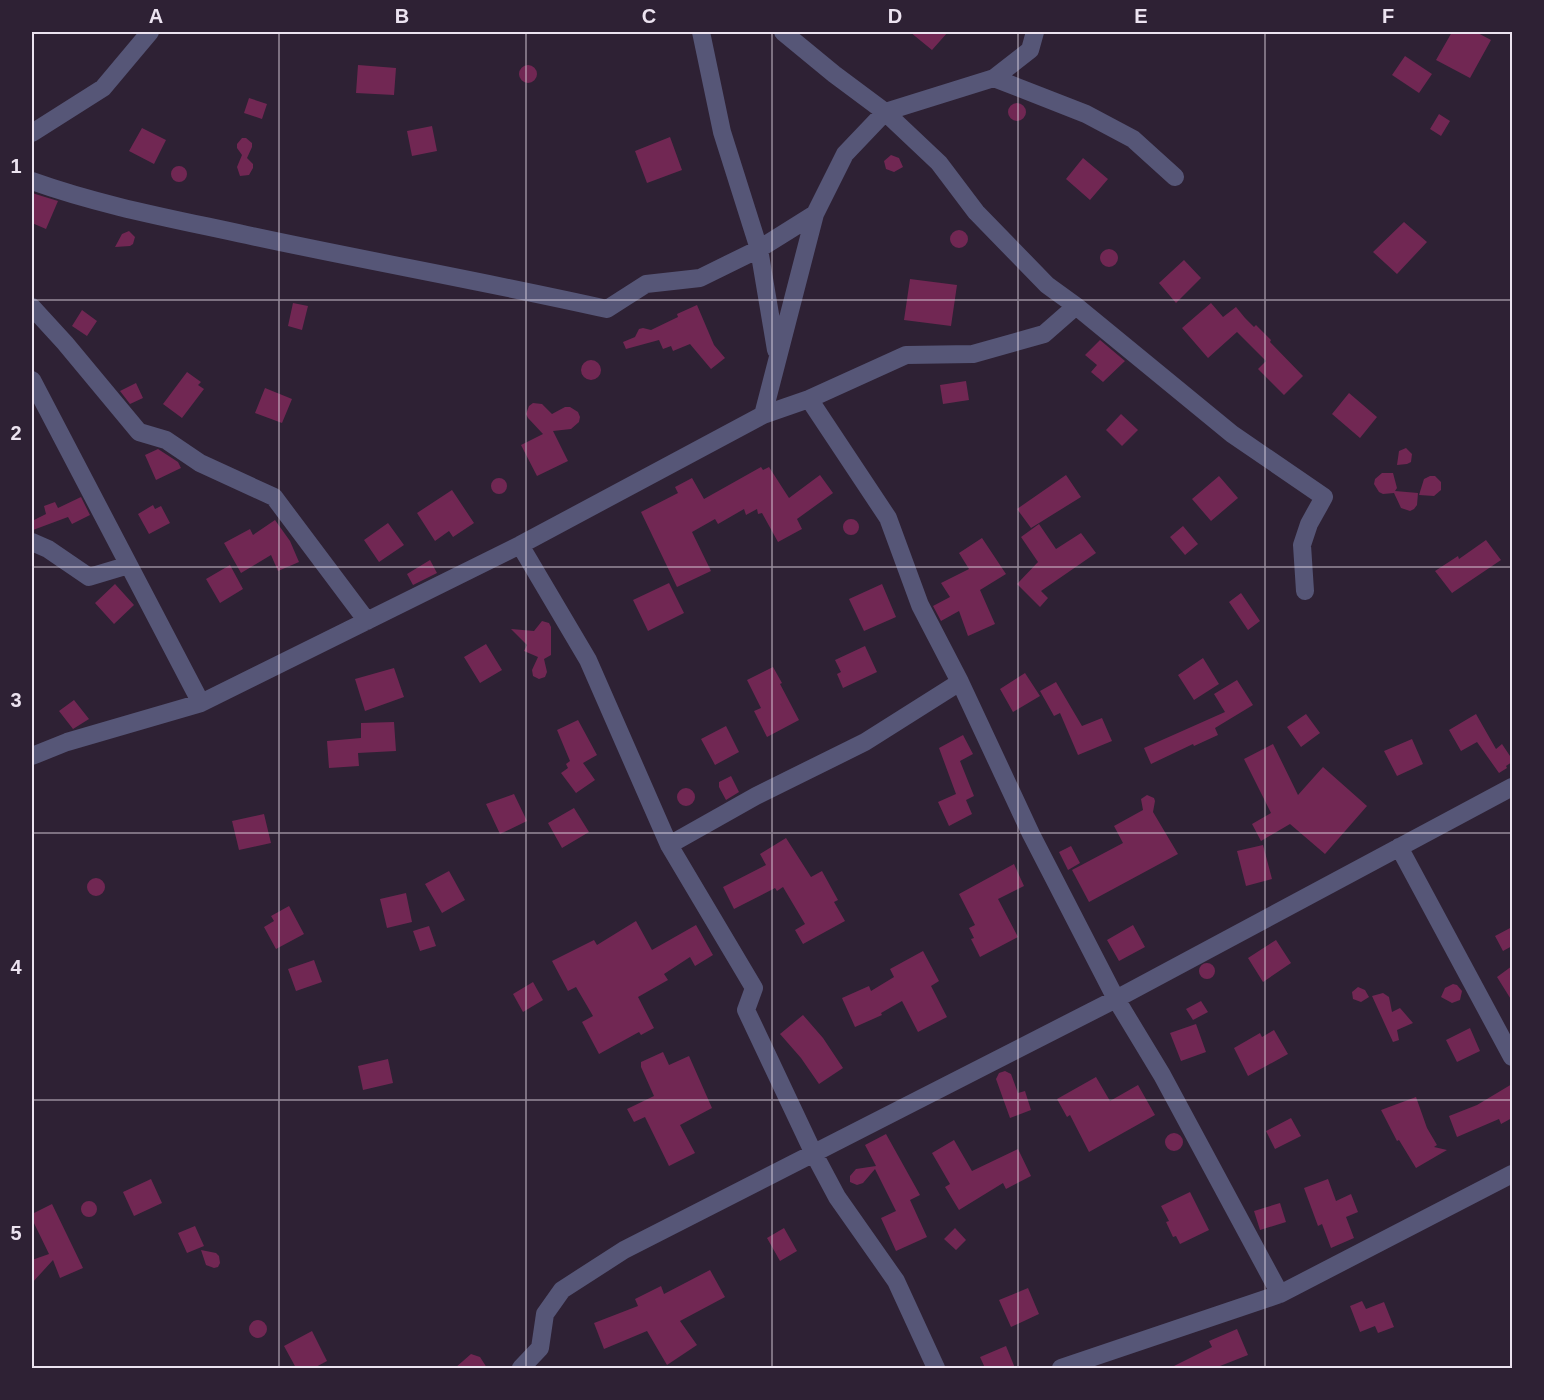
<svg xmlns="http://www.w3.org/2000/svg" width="1544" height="1400" viewBox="0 0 1544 1400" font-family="Helvetica,sans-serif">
	<rect width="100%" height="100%" fill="#2e2134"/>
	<!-- building -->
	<path fill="#712753" d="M910 32H948L932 50Z
		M1452 32H1476L1491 40 1470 78 1436 60Z
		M1405 56 1432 74 1419 93 1392 75Z
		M519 74a9 9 0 1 1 18 0a9 9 0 1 1-18 0Z
		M358 65 396 68 394 95 356 93Z
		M249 98 267 104 262 119 244 113Z
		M1008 112a9 9 0 1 1 18 0a9 9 0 1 1-18 0Z
		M1439 114 1450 121 1441 136 1430 129Z
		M432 126 437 151 412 156 407 131Z
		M142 128 166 140 154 164 129 151Z
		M670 137 682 170 647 183 635 151Z
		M242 138H246L252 143V147L247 158 253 164V168L249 175 240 176 237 167 242 155 237 148V144Z
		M891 155 899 158 903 167 894 172 886 169 884 161Z
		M1083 158 1108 179 1090 200 1066 179Z
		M171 174a8 8 0 1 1 16 0a8 8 0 1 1-16 0Z
		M32 193 58 201 46 229 32 223Z
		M1404 222 1427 242 1397 274 1373 252Z
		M950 239a9 9 0 1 1 18 0a9 9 0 1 1-18 0Z
		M129 231 135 237 133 244 130 246 115 247 122 234Z
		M1100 258a9 9 0 1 1 18 0a9 9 0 1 1-18 0Z
		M1184 260 1201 278 1176 303 1159 283Z
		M910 279 957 285 951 326 904 320Z
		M293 303 308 306 302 330 288 326Z
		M1211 303 1223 317 1236 307 1245 318 1254 327 1256 325 1271 340 1270 342 1303 376 1284 395 1258 369 1266 361 1237 332 1208 358 1182 328Z
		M697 305 714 345 725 358 711 369 690 344 673 351 671 346 663 349 659 340 626 349 623 342 635 337 639 329 643 328 651 330 678 317 677 314Z
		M82 310 97 321 87 336 72 326Z
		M1100 340 1125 361 1103 382 1091 372 1097 365 1085 355Z
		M581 370a10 10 0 1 1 20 0a10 10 0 1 1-20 0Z
		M187 372 201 382 198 385 204 389 182 418 163 404Z
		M966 381 969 400 943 404 940 385Z
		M136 383 143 398 130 404 120 391Z
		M265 388 292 399 282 423 255 413Z
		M1349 393 1377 417 1360 438 1332 414Z
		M533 403 542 404 552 414 565 407H570L578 412 580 417 579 422 571 429 553 431 568 461 537 476 521 445 543 434 528 418 526 414 529 406Z
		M1121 414 1138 430 1122 446 1106 430Z
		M1406 448 1412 454 1411 462 1407 464 1397 465 1399 451Z
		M158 449 178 462 181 468 156 480 145 455Z
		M761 467 763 470 769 467 789 498 820 475 833 493 797 519 802 529 778 542 762 513 758 514 757 509 746 515 744 509 718 524 715 519 692 532 711 571 677 587 641 512 678 493 675 487 692 478 704 499Z
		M1382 473H1393L1397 488 1395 491 1418 493 1417 505 1414 509 1410 511 1401 508 1394 493 1383 494 1379 492 1374 484 1375 479Z
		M1066 475 1081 497 1031 528 1017 509Z
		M1219 476 1238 498 1211 521 1192 499Z
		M1430 476H1435L1441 482V490L1434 496 1419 495 1424 479Z
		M491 486a8 8 0 1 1 16 0a8 8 0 1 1-16 0Z
		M452 490 474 523 453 537 449 531 435 541 417 513Z
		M81 497 90 515 72 524 68 517 33 530 32 521 46 514 44 506 55 502 58 508Z
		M153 505 155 509 161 506 170 523 149 534 138 514Z
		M843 527a8 8 0 1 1 16 0a8 8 0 1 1-16 0Z
		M275 520 290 541 299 562 278 571 271 555 241 573 224 543 250 529 253 535Z
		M388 523 404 545 379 562 364 540Z
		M1039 524 1056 549 1081 533 1096 553 1041 591 1048 598 1040 607 1017 584 1038 562 1021 537Z
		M1183 526 1198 544 1185 555 1170 537Z
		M982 538 1006 574 980 590 995 624 968 636 959 611 941 621 933 606 950 597 941 583 969 569 959 553Z
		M1486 540 1501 560 1452 593 1435 571 1458 556 1459 559Z
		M430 560 437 573 413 585 407 574Z
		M230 565 243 589 220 603 206 579Z
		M669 583 684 613 648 631 633 600Z
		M115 584 134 605 114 624 95 603Z
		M882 584 896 617 864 631 849 599Z
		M1241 593 1260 621 1248 630 1229 602Z
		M542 621 549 623 551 627V655L544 659 547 672 545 677 539 679 533 676 532 670 538 657 524 651 527 645 511 629 534 631Z
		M486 644 502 670 480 683 464 657Z
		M865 646 877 672 843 688 837 674 841 672 835 660Z
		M1203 658 1219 684 1194 700 1178 675Z
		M773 667 782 683 780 684 799 720 767 737 754 711 761 708 747 680Z
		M394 668 404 697 365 711 355 679Z
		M1025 673 1040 696 1013 712 1000 689Z
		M1237 680 1253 705 1215 728 1218 735 1194 746 1193 744 1151 764 1144 748 1225 712 1214 694Z
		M1056 682 1082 726 1102 718 1112 741 1078 755 1060 713 1054 716 1040 691Z
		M74 700 89 719 73 729 59 711Z
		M1306 714 1320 733 1301 747 1287 727Z
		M1476 714 1496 749 1502 744 1512 759V762L1506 766 1507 768 1499 773 1477 742 1461 751 1449 730Z
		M578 720 597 755 583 763 595 780 576 793 561 773 568 768 566 764 570 761 557 730Z
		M394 722 396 751 358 753 359 766 329 768 327 741 361 738V723Z
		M726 726 739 752 715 765 701 739Z
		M963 735 973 754 960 761 974 796 966 800 972 814 949 826 938 802 956 794 939 748Z
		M1412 739 1423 764 1397 776 1384 751Z
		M1273 744 1298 795 1323 767 1367 806 1325 854 1290 824 1261 841 1252 824 1271 813 1244 759Z
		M731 776 739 792 726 800 719 787V782Z
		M677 797a9 9 0 1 1 18 0a9 9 0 1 1-18 0Z
		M514 794 527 821 500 834 486 804Z
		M1147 795 1154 798 1155 801 1153 812 1178 854 1089 902 1072 870 1123 843 1114 826 1143 810 1141 799Z
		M574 808 589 832 562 848 548 823Z
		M264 814 271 843 239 850 232 821Z
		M786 838 811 877 822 871 838 900 834 902 845 921 803 944 795 930 805 924 783 887 777 891 775 888 734 909 723 887 766 865 760 854Z
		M1263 845 1272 879 1246 886 1237 851Z
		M1071 846 1080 863 1068 870 1059 852Z
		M1014 864 1024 886 998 899 1018 937 980 957 971 939 974 938 969 928 975 925 959 894Z
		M449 871 465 900 442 913 425 884Z
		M87 887a9 9 0 1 1 18 0a9 9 0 1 1-18 0Z
		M406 893 412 922 387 928 380 899Z
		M289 906 304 934 276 949 264 927 274 921 271 916Z
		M636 921 652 950 696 925 713 955 695 966 690 957 664 974 668 980 638 997 654 1028 641 1035 639 1032 599 1054 582 1022 593 1016 576 987 568 991 552 961 594 940 597 945Z
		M1133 925 1145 947 1119 961 1107 940Z
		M429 926 436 946 420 951 413 931Z
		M1512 927V946L1503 951 1495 936Z
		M1276 940 1291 963 1263 982 1248 958Z
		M923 951 939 981 931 986 947 1017 918 1032 902 1001 881 1013 882 1015 855 1027 842 998 869 986 871 991 894 977 890 969Z
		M314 960 322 982 296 991 288 969Z
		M1199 971a8 8 0 1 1 16 0a8 8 0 1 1-16 0Z
		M1512 966V1001L1497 977Z
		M533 982 543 1000 523 1012 513 994Z
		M1453 984 1457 985 1462 991 1460 1000 1452 1003 1441 997 1445 988Z
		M1358 987 1365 990 1369 997 1361 1002 1353 999 1352 992Z
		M1383 993 1389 997 1392 1012 1400 1008 1413 1023 1397 1030 1399 1040 1393 1042 1372 996Z
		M1201 1001 1208 1012 1193 1020 1186 1009Z
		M803 1015 823 1038 843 1068 819 1084 801 1058 780 1034Z
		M1196 1024 1206 1052 1181 1061 1170 1033Z
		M1470 1028 1480 1051 1457 1062 1446 1040Z
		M1274 1030 1288 1054 1248 1076 1234 1048 1260 1033 1262 1037Z
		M663 1052 669 1065 689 1056 712 1108 680 1125 695 1153 669 1166 645 1117 634 1122 627 1109 654 1096 641 1067V1062Z
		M388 1059 393 1083 363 1090 358 1066Z
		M1005 1071 1011 1074 1018 1093 1025 1091 1031 1110 1010 1118 996 1079 999 1073Z
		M1096 1077 1110 1101 1138 1085 1155 1115 1089 1152 1070 1115 1067 1117 1057 1099Z
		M1512 1084V1118L1501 1124 1499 1119 1457 1137 1449 1116 1477 1105Z
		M1416 1097 1427 1128 1437 1145 1434 1147 1447 1150 1416 1168 1399 1140 1397 1141 1381 1110Z
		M1291 1118 1301 1136 1275 1149 1266 1131Z
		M1165 1142a9 9 0 1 1 18 0a9 9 0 1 1-18 0Z
		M886 1134 920 1195 910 1200 927 1237 896 1251 881 1218 896 1211 875 1169 863 1183 857 1185 850 1182V1176L856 1169 876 1166 865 1145Z
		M954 1140 972 1171 1018 1149 1031 1176 1006 1189 1003 1183 959 1210 945 1187 950 1184 932 1153Z
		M151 1179 162 1203 134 1216 123 1192Z
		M1328 1179 1336 1201 1351 1194 1358 1212 1346 1217 1354 1238 1331 1248 1322 1224 1318 1226 1304 1188Z
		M1190 1192 1209 1230 1180 1244 1176 1236 1173 1237 1166 1222 1169 1221 1161 1206Z
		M81 1209a8 8 0 1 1 16 0a8 8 0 1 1-16 0Z
		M1280 1203 1286 1222 1260 1230 1254 1211Z
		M52 1204 83 1268 60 1278 53 1260 32 1283V1260L49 1254 32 1219V1214Z
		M195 1226 204 1246 187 1253 178 1233Z
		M784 1228 797 1251 780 1261 767 1238Z
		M955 1228 966 1240 956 1250 944 1239Z
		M201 1250 216 1253 219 1256 220 1263 218 1267 214 1268 206 1265Z
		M710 1270 725 1297 680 1321 697 1345 667 1365 647 1331 604 1349 594 1323 638 1306 635 1299 661 1286 664 1294Z
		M1028 1288 1039 1314 1011 1327 999 1300Z
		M1362 1301 1366 1309 1384 1302 1394 1327 1378 1333 1375 1326 1360 1332 1350 1306Z
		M249 1329a9 9 0 1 1 18 0a9 9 0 1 1-18 0Z
		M1237 1329 1248 1355 1215 1368H1170L1212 1347 1209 1341Z
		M312 1331 327 1361 314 1368H296L284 1346Z
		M1006 1346 1015 1368H985L980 1357Z
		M471 1354 480 1357 487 1368H455Z"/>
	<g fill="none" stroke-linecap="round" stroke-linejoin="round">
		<!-- street -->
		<path stroke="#565677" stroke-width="18" d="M701 32 722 132 759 249 776 350
			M783 32 834 74 885 112 939 163 976 212 1047 285 1076 306 1232 434 1324 497 1309 524 1302 545 1305 591
			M1035 32 1030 50 994 78 1086 114 1133 139 1175 177
			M32 133 103 88 150 32
			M32 181C102 206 174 219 247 235 367 261 487 282 607 309L646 284 700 278 759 249 815 214
			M32 307 65 343 139 432 166 440 200 463 274 497 367 621
			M32 380 201 703
			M809 399 888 518 920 605 960 682 1031 834 1116 999 1162 1075 1280 1294
			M763 415 809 399 906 355 973 354 1044 334 1076 306
			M32 542 48 549 89 577 129 565
			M520 545 588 660 669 845 754 988 746 1010 813 1152 837 1197 896 1281 936 1368
			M32 756 67 742 201 703 520 545 763 415 815 214 845 154 885 112 994 78
			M669 845 756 796 865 742 960 682
			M1399 847 1512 1057
			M521 1368 540 1348 545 1314 562 1290 624 1250 1116 999 1512 787
			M1061 1368 1280 1294 1512 1174"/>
	</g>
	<!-- grid -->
	<path fill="none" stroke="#ece3f0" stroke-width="1.5" stroke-opacity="0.55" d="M279 32V1368M526 32V1368M772 32V1368M1018 32V1368M1265 32V1368M32 300H1512M32 567H1512M32 833H1512M32 1100H1512"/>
	<!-- border -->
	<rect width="1544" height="1400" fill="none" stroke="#2e2134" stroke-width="66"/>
	<rect x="33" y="33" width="1478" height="1334" fill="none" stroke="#ece3f0" stroke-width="2"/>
	<g font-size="20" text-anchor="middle" font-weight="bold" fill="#ece3f0">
		<text x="156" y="23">A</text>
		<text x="402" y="23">B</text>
		<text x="649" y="23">C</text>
		<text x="895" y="23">D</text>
		<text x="1141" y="23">E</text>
		<text x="1388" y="23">F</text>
		<text x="16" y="173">1</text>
		<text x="16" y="440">2</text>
		<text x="16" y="707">3</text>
		<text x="16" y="974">4</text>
		<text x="16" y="1240">5</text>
	</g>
</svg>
